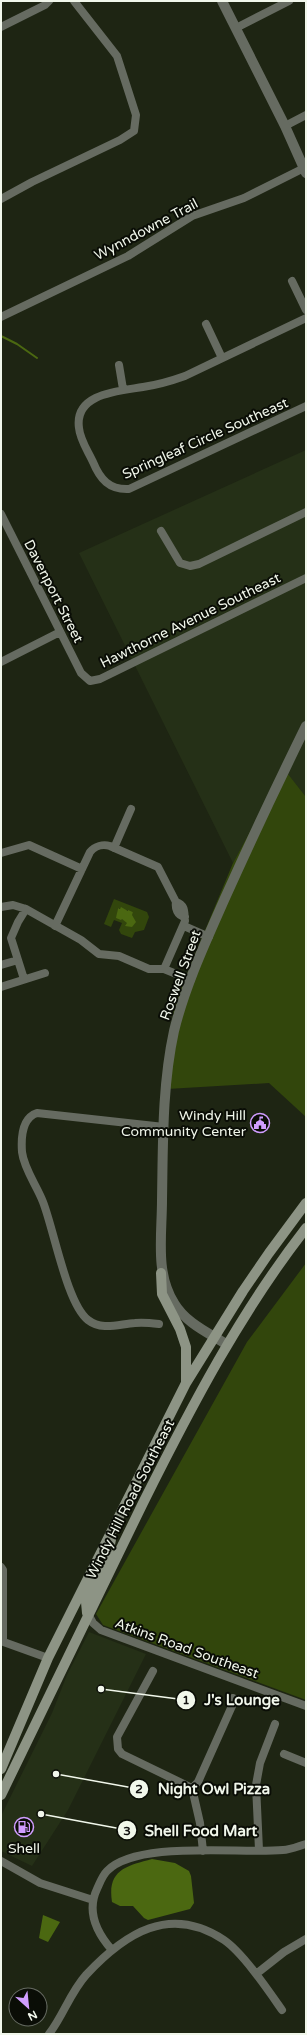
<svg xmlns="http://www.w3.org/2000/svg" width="307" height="2035" viewBox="0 0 307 2035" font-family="'Varela Round',sans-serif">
	<rect width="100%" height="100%" fill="#1e2513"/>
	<!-- built -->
	<path fill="#253017" d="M306 450V797L284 770 233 863 79 553Z
		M89 1632 146 1654 68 1810 32 1866 1 1851V1816L52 1713 67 1675Z"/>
	<!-- green -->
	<path fill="#32460c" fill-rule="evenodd" d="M284 769 306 797V1117L269 1083 167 1089 174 1005 233 863Z
		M114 899 147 912 149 917 144 930 135 932 132 938 121 934 119 930 122 923 114 920 111 927 104 924ZM118 908 133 912 131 915 124 920 117 915Z
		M306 1263V1700L103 1625 96 1614 247 1342Z"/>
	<!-- water -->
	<path fill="#4b6811" d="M121 907 128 911V910L133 912 132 915 136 922 132 927 125 926 127 923 122 919 121 920 116 918 118 908 120 909Z
		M152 1859 175 1863 189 1871 191 1876 194 1903 190 1909 148 1920 144 1918 133 1906H120L112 1902C107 1870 126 1866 152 1859Z
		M43 1915 60 1922 48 1942 39 1938Z"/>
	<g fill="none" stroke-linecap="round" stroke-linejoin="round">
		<!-- stream -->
		<path stroke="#4b6811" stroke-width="2" d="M1 336 17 344 37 358"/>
		<!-- minor -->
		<path stroke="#666b61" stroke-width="8" d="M1 27 45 5 49 1
			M236 28 289 1
			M285 126 306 115
			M1 199 32 182 120 140 134 131 136 115 117 56 74 1
			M292 281 306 310
			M1 317 128 256 192 216 244 198 304 168
			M306 318 185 376C171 381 157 385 143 387 120 391 74 393 79 428 80 440 88 451 93 462 100 479 109 490 129 489L306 406
			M206 324 222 358
			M119 365 123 389
			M1 514 77 665 81 673 90 681 100 679 306 578
			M161 531 180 563 190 566 199 564 306 512
			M1 662 60 632
			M114 848 131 809
			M1 853 29 845 82 869
			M1 907 13 905 26 909 81 940 99 954 119 956 149 969H164L191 980
			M55 926 90 852C95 846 103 844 110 846L158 867 176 902C175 908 177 916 185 917
			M184 926 209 937
			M1 965 18 960
			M164 969 185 921C184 913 186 905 176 902
			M24 979 11 938 18 922 26 909
			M1 987 45 973
			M159 1324C151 1323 143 1322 135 1323 119 1324 102 1331 88 1320 67 1304 54 1230 43 1202 37 1186 24 1169 22 1152 21 1138 22 1118 37 1113L164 1127
			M1 1567 3 1570V1641
			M88 1614 93 1623 101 1630 306 1706
			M1 1641 48 1658
			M153 1671 117 1737 118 1749 122 1754 192 1788
			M284 1754 306 1763
			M259 1850 256 1785 260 1763 275 1724
			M203 1851 200 1823 192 1788 198 1782 232 1706 233 1698
			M1 1861 40 1883 93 1900
			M112 1950C97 1933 86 1912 97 1889 100 1883 102 1876 107 1871 137 1840 240 1854 283 1850 290 1850 299 1846 306 1844
			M256 1974 284 1952 306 1939
			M49 2034C63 2016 70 1993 86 1975 125 1933 170 1904 224 1940 243 1953 268 1990 282 2010"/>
		<!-- tertiary -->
		<path stroke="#666b61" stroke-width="10" d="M222 1 285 126 306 173
			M226 1344C207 1332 186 1323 174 1303 155 1273 162 1235 162 1200 163 1145 162 1086 174 1031 185 986 206 941 225 898 251 840 278 783 306 726"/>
		<!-- secondary -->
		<path stroke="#8d9485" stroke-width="10" d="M161 1273 162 1294 180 1329 186 1347V1382
			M87 1613 86 1602 87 1598 108 1555 111 1539
			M1 1769 48 1658 186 1383 243 1291 269 1253 306 1203
			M1 1795C49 1698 95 1600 143 1503 191 1407 240 1313 306 1228"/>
	</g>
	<!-- icons -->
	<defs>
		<g id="civic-ring" transform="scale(1)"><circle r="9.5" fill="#0a0d06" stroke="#d09dff" stroke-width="1.5"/><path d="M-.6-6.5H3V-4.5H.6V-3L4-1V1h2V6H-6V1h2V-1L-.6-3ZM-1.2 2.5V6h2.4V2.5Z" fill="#d09dff"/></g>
		<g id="fuel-ring" transform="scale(1)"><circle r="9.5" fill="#0a0d06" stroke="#d09dff" stroke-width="1.5"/><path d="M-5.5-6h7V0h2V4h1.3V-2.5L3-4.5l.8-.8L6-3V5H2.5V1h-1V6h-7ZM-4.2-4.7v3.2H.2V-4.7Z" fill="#d09dff"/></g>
	</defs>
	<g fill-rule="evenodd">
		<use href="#civic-ring" x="260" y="1123"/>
		<use href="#fuel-ring" x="24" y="1827"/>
	</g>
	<g text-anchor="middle" stroke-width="4" stroke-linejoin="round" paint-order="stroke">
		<!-- street labels -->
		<g font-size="14" fill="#f1f7eb" stroke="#0a0d06">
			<text transform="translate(146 229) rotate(-28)" y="5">Wynndowne Trail</text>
			<text transform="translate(205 438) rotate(-24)" y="5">Springleaf Circle Southeast</text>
			<text transform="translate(54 591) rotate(63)" y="5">Davenport Street</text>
			<text transform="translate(190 620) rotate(-26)" y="5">Hawthorne Avenue Southeast</text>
			<text transform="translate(180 975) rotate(-70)" y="5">Roswell Street</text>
			<text transform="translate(130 1499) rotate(-63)" y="5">Windy Hill Road Southeast</text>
			<text transform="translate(187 1648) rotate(20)" y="5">Atkins Road Southeast</text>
		</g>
		<!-- poi labels -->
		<g font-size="14" fill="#f1f7eb" stroke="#0a0d06" text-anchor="end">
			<text x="246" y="1120">Windy Hill<tspan x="246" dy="16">Community Center</tspan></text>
			<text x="24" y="1853" text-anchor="middle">Shell</text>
		</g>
	</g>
	<!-- callouts -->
	<path fill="none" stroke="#f1f7eb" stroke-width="1.5" d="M101 1689L186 1700M56 1774L139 1789M41 1814L127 1830"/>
	<g fill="#f1f7eb" stroke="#0a0d06" stroke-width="1.5">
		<circle cx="101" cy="1689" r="4"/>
		<circle cx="56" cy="1774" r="4"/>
		<circle cx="41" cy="1814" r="4"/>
		<circle cx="186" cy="1700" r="10"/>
		<circle cx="139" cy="1789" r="10"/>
		<circle cx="127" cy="1830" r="10"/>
	</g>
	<g font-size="12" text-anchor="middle" font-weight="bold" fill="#111">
		<text x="186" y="1704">1</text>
		<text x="139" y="1793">2</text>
		<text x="127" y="1835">3</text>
	</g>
	<g font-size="15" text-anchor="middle" font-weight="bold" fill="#f1f7eb" stroke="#0a0d06" stroke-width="4" stroke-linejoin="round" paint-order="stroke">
		<text x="242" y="1705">J's Lounge</text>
		<text x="214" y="1794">Night Owl Pizza</text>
		<text x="201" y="1836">Shell Food Mart</text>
	</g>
	<!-- border -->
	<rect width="307" height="2035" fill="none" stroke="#f1f7eb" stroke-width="4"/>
	<!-- north arrow -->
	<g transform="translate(28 2007) rotate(153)"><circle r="19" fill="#0a0d06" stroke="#666b62"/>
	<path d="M0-3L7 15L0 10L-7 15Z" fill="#d09dff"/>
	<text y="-6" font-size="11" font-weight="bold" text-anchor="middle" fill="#f1f7eb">N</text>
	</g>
</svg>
